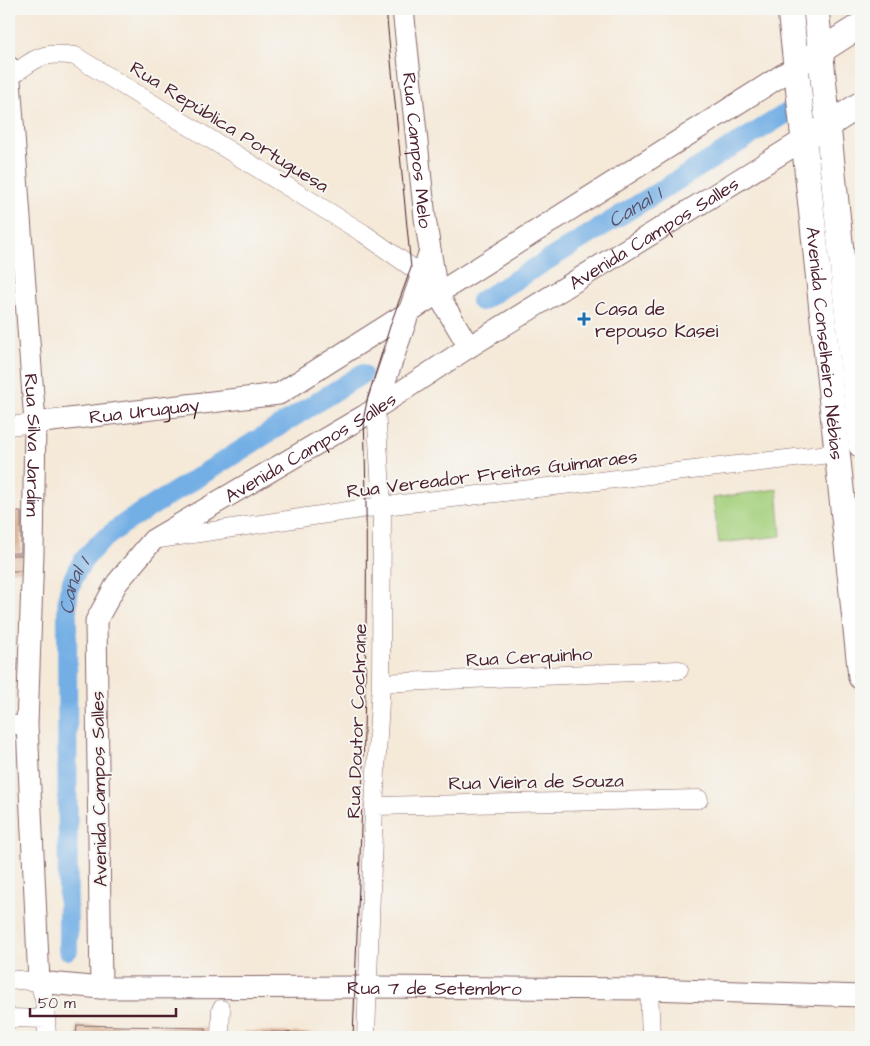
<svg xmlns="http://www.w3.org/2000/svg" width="870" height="1046" viewBox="0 0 870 1046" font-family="'Architects Daughter',sans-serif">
	<rect width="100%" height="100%" fill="#f6f6f2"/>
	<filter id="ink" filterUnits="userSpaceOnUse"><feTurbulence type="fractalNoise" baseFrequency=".02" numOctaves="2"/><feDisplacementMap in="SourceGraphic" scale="10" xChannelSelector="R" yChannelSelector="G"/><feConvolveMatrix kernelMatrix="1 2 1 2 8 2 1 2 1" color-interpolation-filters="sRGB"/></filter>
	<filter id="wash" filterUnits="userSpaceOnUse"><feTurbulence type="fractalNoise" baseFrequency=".0096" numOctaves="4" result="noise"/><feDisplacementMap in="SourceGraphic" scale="20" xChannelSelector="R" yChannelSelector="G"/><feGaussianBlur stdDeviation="1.12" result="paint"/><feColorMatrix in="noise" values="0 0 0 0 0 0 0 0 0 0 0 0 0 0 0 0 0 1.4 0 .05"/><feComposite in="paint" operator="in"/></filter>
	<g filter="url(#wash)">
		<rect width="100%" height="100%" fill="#f5e9d8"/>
		<!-- green -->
		<path fill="#a5d17e" stroke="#787854" d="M777 489 781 536 719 543 713 498Z"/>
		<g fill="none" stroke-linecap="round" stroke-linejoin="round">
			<!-- canal -->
			<g stroke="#73afe5" stroke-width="20">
				<path id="s1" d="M481 301 787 113"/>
				<path id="s2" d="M68 950 67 618C67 609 67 599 69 591 77 559 100 541 125 523L362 374"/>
			</g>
		</g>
		<g id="blocks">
			<!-- building -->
			<path fill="#d8ae8f" d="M9 512H21V553H9Z
				M9 555H25V571H9Z
				M77 1025 206 1028V1037H76Z
				M244 1031 336 1034V1037H244Z"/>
		</g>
	</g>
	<g filter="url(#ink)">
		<use href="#blocks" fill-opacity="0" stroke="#866668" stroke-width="1"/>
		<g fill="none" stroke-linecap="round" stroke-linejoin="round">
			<!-- minor casing -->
			<g stroke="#866668" stroke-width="19">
				<path id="minor" d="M10 77C35 58 43 51 75 56L363 233 421 274
					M9 426 35 423
					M159 539 367 508 838 453
					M381 683 679 670
					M9 725H27
					M374 806 699 799
					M9 979 39 982 44 999 46 1019
					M649 989 651 1037
					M9 1018 46 1019 47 1037
					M220 1037 221 1009
					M366 1037 374 806 381 683 382 507 376 407"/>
			</g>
			<!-- tertiary casing -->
			<g stroke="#866668" stroke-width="23">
				<g id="tertiary">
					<path id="s3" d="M403 9 425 218 437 293 469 347"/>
					<path id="s4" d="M9 67 35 423 33 553 27 725 39 982 101 988 369 987 649 989 861 996"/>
					<path d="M376 407 430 251"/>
					<path id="s5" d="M35 423 279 394 795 67"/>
					<path id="s6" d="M101 988 96 621 117 583 153 540 364 416 469 347 803 140"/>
				</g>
			</g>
			<!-- secondary casing -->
			<g stroke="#866668" stroke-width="27">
				<g id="secondary">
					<path id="s7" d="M790 9 861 677"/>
					<path d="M816 9 861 445"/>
					<path d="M808 59 861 25"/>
					<path d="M816 133 861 104"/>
				</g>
			</g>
			<!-- minor -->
			<use href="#minor" stroke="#fff" stroke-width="18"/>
			<!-- tertiary -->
			<use href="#tertiary" stroke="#fff" stroke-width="21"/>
			<!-- secondary -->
			<use href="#secondary" stroke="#fff" stroke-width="25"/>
			<!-- tram -->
			<path stroke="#4a1f2b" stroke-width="1" d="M353 1037C361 830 371 623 364 416L367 401 391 323 411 268 386 9"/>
		</g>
	</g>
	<!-- markers -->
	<path fill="#1f6fb2" stroke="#f6f6f2" stroke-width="2" d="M581.5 311.5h5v5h5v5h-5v5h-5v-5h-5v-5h5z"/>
	<g text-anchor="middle" stroke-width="4" stroke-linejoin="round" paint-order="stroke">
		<!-- street labels -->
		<g font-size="19" fill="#4a1f2b" stroke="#f6f6f2">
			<text transform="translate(230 126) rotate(32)" y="7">Rua República Portuguesa</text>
			<text dy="7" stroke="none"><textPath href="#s3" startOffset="142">Rua Campos Melo</textPath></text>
			<text dy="7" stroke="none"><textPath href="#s6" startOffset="1054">Avenida Campos Salles</textPath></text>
			<text dy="7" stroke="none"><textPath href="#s7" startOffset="336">Avenida Conselheiro Nébias</textPath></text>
			<text dy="7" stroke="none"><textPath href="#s5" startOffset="110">Rua Uruguay</textPath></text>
			<text dy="7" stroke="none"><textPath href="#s4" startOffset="379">Rua Silva Jardim</textPath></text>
			<text dy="7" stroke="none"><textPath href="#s6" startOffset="649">Avenida Campos Salles</textPath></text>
			<text transform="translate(492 473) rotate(-7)" y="7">Rua Vereador Freitas Guimaraes</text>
			<text transform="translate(529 656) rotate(-3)" y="7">Rua Cerquinho</text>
			<text transform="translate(356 721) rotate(-88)" y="7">Rua Doutor Cochrane</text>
			<text transform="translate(536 781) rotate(-1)" y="7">Rua Vieira de Souza</text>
			<text transform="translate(98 789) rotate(-91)" y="7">Avenida Campos Salles</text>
			<text dy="7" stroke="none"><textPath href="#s4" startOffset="1312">Rua 7 de Setembro</textPath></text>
		</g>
		<!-- poi labels -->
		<g font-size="19" fill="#4a1f2b" stroke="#f6f6f2" text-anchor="start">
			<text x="595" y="315">Casa de<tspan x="595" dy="22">repouso Kasei</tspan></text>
		</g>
		<!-- water labels -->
		<g font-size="20" font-style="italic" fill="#58516c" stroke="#f6f6f2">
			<text dy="7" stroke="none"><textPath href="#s1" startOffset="180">Canal 1</textPath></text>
			<text dy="7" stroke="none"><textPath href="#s2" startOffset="365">Canal 1</textPath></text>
		</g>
	</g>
	<!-- margin -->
	<rect width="870" height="1046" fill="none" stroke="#f6f6f2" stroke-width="30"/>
	<!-- scale -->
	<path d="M30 1008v8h146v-8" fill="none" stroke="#4a1f2b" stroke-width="2.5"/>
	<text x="38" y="1008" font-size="15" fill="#4a1f2b" stroke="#f6f6f2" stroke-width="4" paint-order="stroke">50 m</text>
</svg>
